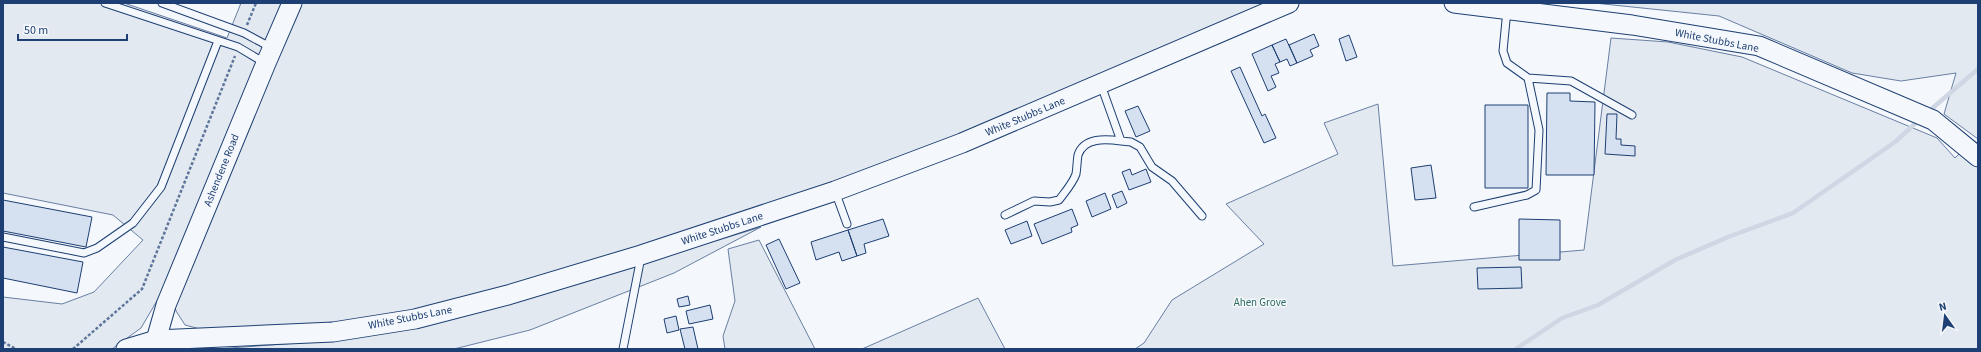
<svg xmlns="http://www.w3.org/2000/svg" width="1981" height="352" viewBox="0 0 1981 352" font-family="'Source Sans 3',sans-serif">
	<rect width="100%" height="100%" fill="#f4f7fb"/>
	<!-- green -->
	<path fill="#e3e9f0" stroke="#687fa3" d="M3 3H124L227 38 241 3H286L165 287 141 328 112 349H3V297L62 304 94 292 143 240 113 215 3 193Z
		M296 3H1266L900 159 759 209 510 290 354 323 200 329 185 325 176 311 174 302Z
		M1594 3H1978V139L1944 114 1956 73 1901 81 1852 73 1719 16Z
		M1611 38 1668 42 1742 57 1937 138 1955 158 1963 150 1978 163V349H1135L1144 343 1172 300 1264 244 1226 204 1338 154 1324 123 1378 104 1393 266 1584 250Z
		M761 227 674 273 530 330 454 349H217L324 341 702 245Z
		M759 240 815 349H725L723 336 735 301 728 249Z
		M978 298 1005 349H862Z"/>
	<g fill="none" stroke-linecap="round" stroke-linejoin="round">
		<!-- stream -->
		<path stroke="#cfd7e4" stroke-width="4.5" d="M1928 112 1978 69
			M1516 349 1562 318 1598 305 1675 260 1728 237 1793 213 1895 142 1919 120"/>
	</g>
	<!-- building -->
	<path fill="#d5e0f0" stroke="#1d3f73" d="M1314 34 1319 46 1310 50 1313 56 1297 63 1289 45Z
		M1349 35 1357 57 1346 61 1339 39Z
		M1286 39 1297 63 1290 66 1287 59 1280 62 1272 45Z
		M1272 45 1280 62 1275 64 1279 73 1271 76 1276 87 1268 91 1252 54Z
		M1240 67 1262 116 1265 114 1276 138 1264 143 1231 71Z
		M1547 93H1570V101L1595 102 1594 175H1546Z
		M1485 105H1528V188H1485Z
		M1138 106 1150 131 1136 137 1125 111Z
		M1607 114H1617L1616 139H1621V145L1635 146V156L1605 154Z
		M1431 165 1436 198 1415 200 1411 168Z
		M1130 169 1132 175 1146 169 1151 182 1129 190 1122 172Z
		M1122 191 1127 203 1117 208 1112 195Z
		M1105 193 1111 209 1092 217 1086 201Z
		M3 200 92 217 86 247 3 231Z
		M1072 209 1078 225 1071 228 1072 232 1042 244 1034 224Z
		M883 219 889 236 864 244 866 253 857 256 848 230Z
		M1519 219 1560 220V260H1519Z
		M1027 221 1032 236 1011 244 1005 230Z
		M848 230 857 256 842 261 839 252 816 260 811 242Z
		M779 239 800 283 786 289 766 245Z
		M3 247 83 262 77 293 3 278Z
		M1521 267 1522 288 1478 289 1477 268Z
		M688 296 690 305 679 307 677 299Z
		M710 305 713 319 689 324 686 311Z
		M676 316 679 330 667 333 664 319Z
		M693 327 698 349H685L680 329Z"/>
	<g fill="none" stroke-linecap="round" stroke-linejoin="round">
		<!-- lane casing -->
		<g stroke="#1d3f73" stroke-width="9">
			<path id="lane" d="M105 3 238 47 265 63
				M162 3 244 33 272 48
				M1528 78 1571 81 1632 115
				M1101 85 1121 141 1131 142 1140 147 1152 167 1172 181 1202 216
				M835 191 847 224
				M1474 207 1527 195 1536 190 1539 130 1528 78 1507 63 1503 51 1507 10
				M1005 215 1034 201 1050 202 1059 200C1065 192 1073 183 1076 174 1077 168 1077 161 1078 155 1084 137 1106 139 1121 141
				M3 237 84 253 97 248 133 223 161 187 218 41
				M623 349 641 257"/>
		</g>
		<!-- secondary casing -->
		<g stroke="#1d3f73" stroke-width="21">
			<path id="secondary" d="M1454 3 1632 25 1759 46 1933 120 1978 157
				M156 340 166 305 266 63 292 3
				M126 349 156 340 333 332 415 319 508 295 641 255 835 191 962 143 1289 3"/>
		</g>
		<!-- path -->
		<path stroke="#5e769c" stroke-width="2.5" stroke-dasharray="3 2" stroke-linecap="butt" d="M247 25 256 3
			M3 342 16 349
			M73 349 142 289 235 56"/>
		<!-- lane -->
		<use href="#lane" stroke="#f4f7fb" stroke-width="7"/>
		<!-- secondary -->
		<use href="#secondary" stroke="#f4f7fb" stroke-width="19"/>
	</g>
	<g text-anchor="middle" stroke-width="3" stroke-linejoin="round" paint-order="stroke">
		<!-- street labels -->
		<g font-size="11" fill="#1d3f73" stroke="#f4f7fb">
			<text transform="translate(1717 40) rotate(11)" y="4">White Stubbs Lane</text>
			<text transform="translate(1025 116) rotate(-23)" y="4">White Stubbs Lane</text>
			<text transform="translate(221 170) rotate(-68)" y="4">Ashendene Road</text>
			<text transform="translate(722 228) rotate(-18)" y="4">White Stubbs Lane</text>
			<text transform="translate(410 317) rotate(-11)" y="4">White Stubbs Lane</text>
		</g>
		<!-- park labels -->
		<g font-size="11" fill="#2c6c60" stroke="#f4f7fb">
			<text x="1260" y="306">Ahen Grove</text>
		</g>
	</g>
	<!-- border -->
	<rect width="1981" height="352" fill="none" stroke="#1d3f73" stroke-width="8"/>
	<!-- north arrow -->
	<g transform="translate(1945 316) rotate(346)" stroke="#f4f7fb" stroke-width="3" paint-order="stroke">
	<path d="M0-3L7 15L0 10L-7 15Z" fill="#1d3f73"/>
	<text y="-6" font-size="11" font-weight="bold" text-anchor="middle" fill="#1d3f73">N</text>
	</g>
	<!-- scale -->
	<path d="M18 34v6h109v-6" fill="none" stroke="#1d3f73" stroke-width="2"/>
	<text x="24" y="34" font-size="12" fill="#1d3f73" stroke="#f4f7fb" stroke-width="3" paint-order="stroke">50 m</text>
</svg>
